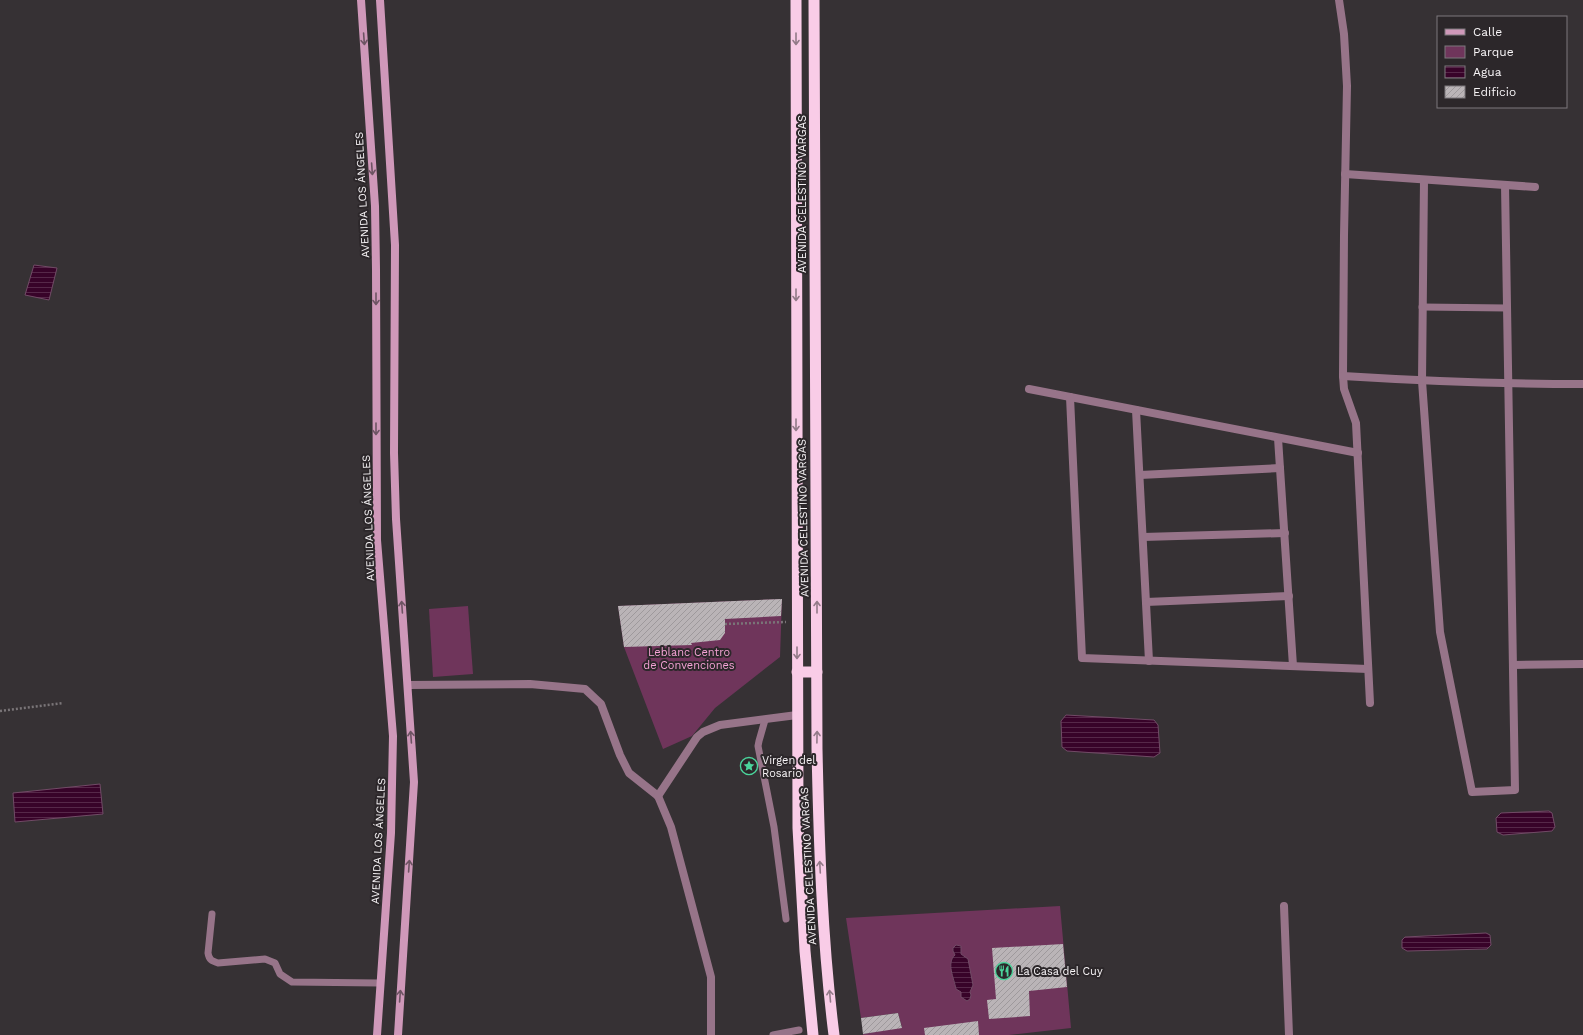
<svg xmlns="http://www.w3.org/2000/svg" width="1583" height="1035" font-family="'Work Sans',sans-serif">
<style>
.park{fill:#6f355b}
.water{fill:url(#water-rules);stroke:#714b66}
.building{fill:url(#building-hatch)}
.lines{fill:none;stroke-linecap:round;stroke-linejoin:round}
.path{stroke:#7a7578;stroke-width:2.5;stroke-dasharray:2 2;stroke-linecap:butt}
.service{stroke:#977489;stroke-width:7}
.minor{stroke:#977489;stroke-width:8}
.secondary{stroke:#cf98b9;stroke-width:8}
.trunk{stroke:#f9cce7;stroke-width:11}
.oneway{stroke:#6d5463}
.oneway2{stroke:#927a88}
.labels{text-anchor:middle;stroke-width:4;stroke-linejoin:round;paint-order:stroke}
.street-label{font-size:11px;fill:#f7f4f6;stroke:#2c272a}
.park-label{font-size:11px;fill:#f6a3d6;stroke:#2c272a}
.poi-label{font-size:11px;fill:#f7f4f6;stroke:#2c272a;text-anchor:start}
</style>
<defs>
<pattern id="water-rules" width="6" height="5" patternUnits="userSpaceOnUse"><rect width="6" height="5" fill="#380329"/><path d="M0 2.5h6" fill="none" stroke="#562849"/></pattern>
<pattern id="building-hatch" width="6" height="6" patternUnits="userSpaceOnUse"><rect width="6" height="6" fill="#bab4b7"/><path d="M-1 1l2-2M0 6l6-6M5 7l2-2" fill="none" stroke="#9e999c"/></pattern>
</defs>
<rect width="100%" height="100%" fill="#363134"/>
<g class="park">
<path d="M 782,599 L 780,657 L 715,708 L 692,736 L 663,749 L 624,647 L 618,606 Z"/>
<path d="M 468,606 L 473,674 L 433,677 L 429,609 Z"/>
<path d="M 1060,906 L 1071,1028 L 1009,1035 L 863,1035 L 863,1034 L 902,1027 L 898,1013 L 861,1018 L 846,918 Z"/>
</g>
<g class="water">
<path d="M 34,265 L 57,268 L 49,300 L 25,295 Z"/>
<path d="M 1066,715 L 1154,720 L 1158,725 L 1160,753 L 1154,757 L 1067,751 L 1062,747 L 1061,721 Z"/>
<path d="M 100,784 L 103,814 L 15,822 L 13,793 Z"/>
<path d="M 1549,811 L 1552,813 L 1555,827 L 1552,831 L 1503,835 L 1497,832 L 1496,818 L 1501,813 Z"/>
<path d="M 1486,933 L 1490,935 L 1491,945 L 1487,949 L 1407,951 L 1402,948 L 1402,940 L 1405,937 Z"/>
<path d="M 956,945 L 961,946 L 961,954 L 968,959 L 973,985 L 970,992 L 971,995 L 970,999 L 967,1001 L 961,997 L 961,992 L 956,989 C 954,978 946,963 955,955 L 953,951 L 953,948 Z"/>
</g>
<g class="building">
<path d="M 782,599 L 781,616 L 725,619 L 725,633 L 720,640 L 691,643 L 692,645 L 624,647 L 618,606 Z"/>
<path d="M 1063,944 L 1067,987 L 1029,991 L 1030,1016 L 989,1019 L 987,1000 L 996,999 L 992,948 Z"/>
<path d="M 898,1013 L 902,1028 L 863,1034 L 861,1018 Z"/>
<path d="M 978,1021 L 979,1035 L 925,1035 L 924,1028 Z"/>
</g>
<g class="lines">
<g class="path">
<path d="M 725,624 L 786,622"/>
<path d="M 0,711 L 63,703"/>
</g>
<g class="service">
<path d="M 1422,307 L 1507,308"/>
<path d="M 765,720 L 759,741 L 758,746 L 774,827 L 786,919"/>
<path d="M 212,914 L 208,953 C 209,960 212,961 218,963 L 265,959 L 275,963 L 280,974 L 292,982 L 379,983"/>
<path d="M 773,1035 L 799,1030"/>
</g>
<g class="minor">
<path d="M 1339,0 L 1344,34 L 1347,86 L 1344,235 L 1343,376 L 1344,389 L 1356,423 L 1370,703"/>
<path d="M 1345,174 L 1535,187"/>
<path d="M 1424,180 L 1422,381 L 1440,632 L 1472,792 L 1515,790 L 1505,185"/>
<path d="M 1343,376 C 1423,381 1503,384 1583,384"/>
<path d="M 1029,389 L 1358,453"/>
<path d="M 1070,397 L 1082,658 L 1368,669"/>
<path d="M 1136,410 L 1149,661"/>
<path d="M 1278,438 L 1293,666"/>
<path d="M 1140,475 L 1280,468"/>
<path d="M 1143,537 L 1285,533"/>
<path d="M 1146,602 L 1289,596"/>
<path d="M 1513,665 L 1583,664"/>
<path d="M 408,685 L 530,684 L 585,689 L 601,704 L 620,755 L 629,773 L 658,796"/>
<path d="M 658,796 L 671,827 L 711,977 L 711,1035"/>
<path d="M 658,796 L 697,737 L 703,732 L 720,725 L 797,715"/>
<path d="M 1284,906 L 1289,1035"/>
</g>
<g class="secondary">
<path d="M 361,0 L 375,206 L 376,269 L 377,540 L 393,736 L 391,833 L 377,1035"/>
<path d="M 380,0 L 395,245 L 394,453 L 396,519 L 414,782 L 398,1035"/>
</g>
<g class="trunk">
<path d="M 796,0 L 798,828 L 805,951 L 813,1035"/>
<path d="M 814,0 L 817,749 C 819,844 822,940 834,1035"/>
<path d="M 797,672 L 817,672"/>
</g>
</g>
<defs><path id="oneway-shaft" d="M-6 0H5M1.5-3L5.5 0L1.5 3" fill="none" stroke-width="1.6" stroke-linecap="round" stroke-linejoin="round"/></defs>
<g class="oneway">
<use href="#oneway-shaft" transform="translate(364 39) rotate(86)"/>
<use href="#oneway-shaft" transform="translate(372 169) rotate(86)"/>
<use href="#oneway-shaft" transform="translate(376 299) rotate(90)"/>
<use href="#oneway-shaft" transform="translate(376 429) rotate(90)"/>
<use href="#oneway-shaft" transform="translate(402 607) rotate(-94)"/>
<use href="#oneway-shaft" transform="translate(411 737) rotate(-94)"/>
<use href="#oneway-shaft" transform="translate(409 866) rotate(-86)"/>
<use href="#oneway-shaft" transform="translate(400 996) rotate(-86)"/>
</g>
<g class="oneway2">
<use href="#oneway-shaft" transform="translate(796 39) rotate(90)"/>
<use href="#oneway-shaft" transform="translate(796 295) rotate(90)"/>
<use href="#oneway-shaft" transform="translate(796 425) rotate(90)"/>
<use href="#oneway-shaft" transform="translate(817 607) rotate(-90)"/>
<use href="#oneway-shaft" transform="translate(797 653) rotate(90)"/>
<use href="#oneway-shaft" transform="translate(817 737) rotate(-89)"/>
<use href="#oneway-shaft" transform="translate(820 867) rotate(-93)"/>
<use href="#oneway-shaft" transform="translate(830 996) rotate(-95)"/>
</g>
<defs>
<g id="sight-ring" transform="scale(0.9)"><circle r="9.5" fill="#2c272a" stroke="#4bd49b" stroke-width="1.5"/><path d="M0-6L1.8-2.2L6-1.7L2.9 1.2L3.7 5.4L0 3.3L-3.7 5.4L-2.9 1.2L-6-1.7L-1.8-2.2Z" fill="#4bd49b"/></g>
<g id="restaurant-ring" transform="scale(0.9)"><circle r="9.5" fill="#2c272a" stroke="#4bd49b" stroke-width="1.5"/><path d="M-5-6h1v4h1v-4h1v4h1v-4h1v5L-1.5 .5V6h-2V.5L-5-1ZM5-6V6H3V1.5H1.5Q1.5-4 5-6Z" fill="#4bd49b"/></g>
</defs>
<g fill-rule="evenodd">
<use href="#sight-ring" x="749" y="766"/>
<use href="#restaurant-ring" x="1004" y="971"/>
</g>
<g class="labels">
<g class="street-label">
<text transform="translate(802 194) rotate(-90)" y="4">AVENIDA CELESTINO VARGAS</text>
<text transform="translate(362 195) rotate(-93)" y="4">AVENIDA LOS ÁNGELES</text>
<text transform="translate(368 518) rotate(-92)" y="4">AVENIDA LOS ÁNGELES</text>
<text transform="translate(803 518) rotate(-91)" y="4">AVENIDA CELESTINO VARGAS</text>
<text transform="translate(378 841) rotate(-87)" y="4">AVENIDA LOS ÁNGELES</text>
<text transform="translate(808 866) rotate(-93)" y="4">AVENIDA CELESTINO VARGAS</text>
</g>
<g class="park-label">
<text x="689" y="656">Leblanc Centro<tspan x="689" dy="13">de Convenciones</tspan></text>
</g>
<g class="poi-label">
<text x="762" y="764">Virgen del<tspan x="762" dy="13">Rosario</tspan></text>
<text x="1017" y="975">La Casa del Cuy</text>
</g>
</g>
<rect x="1437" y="16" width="130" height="92" fill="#2c272a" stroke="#7d797c"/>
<rect x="1445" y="29" width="20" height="6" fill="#cf98b9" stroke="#7d797c"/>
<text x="1473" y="36" font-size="12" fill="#f7f4f6">Calle</text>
<rect x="1445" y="46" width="20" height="12" fill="#6f355b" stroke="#7d797c"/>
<text x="1473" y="56" font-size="12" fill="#f7f4f6">Parque</text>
<rect x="1445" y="66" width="20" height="12" fill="url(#water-rules)" stroke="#7d797c"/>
<text x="1473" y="76" font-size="12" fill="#f7f4f6">Agua</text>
<rect x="1445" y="86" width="20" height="12" fill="url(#building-hatch)" stroke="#7d797c"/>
<text x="1473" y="96" font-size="12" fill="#f7f4f6">Edificio</text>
</svg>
